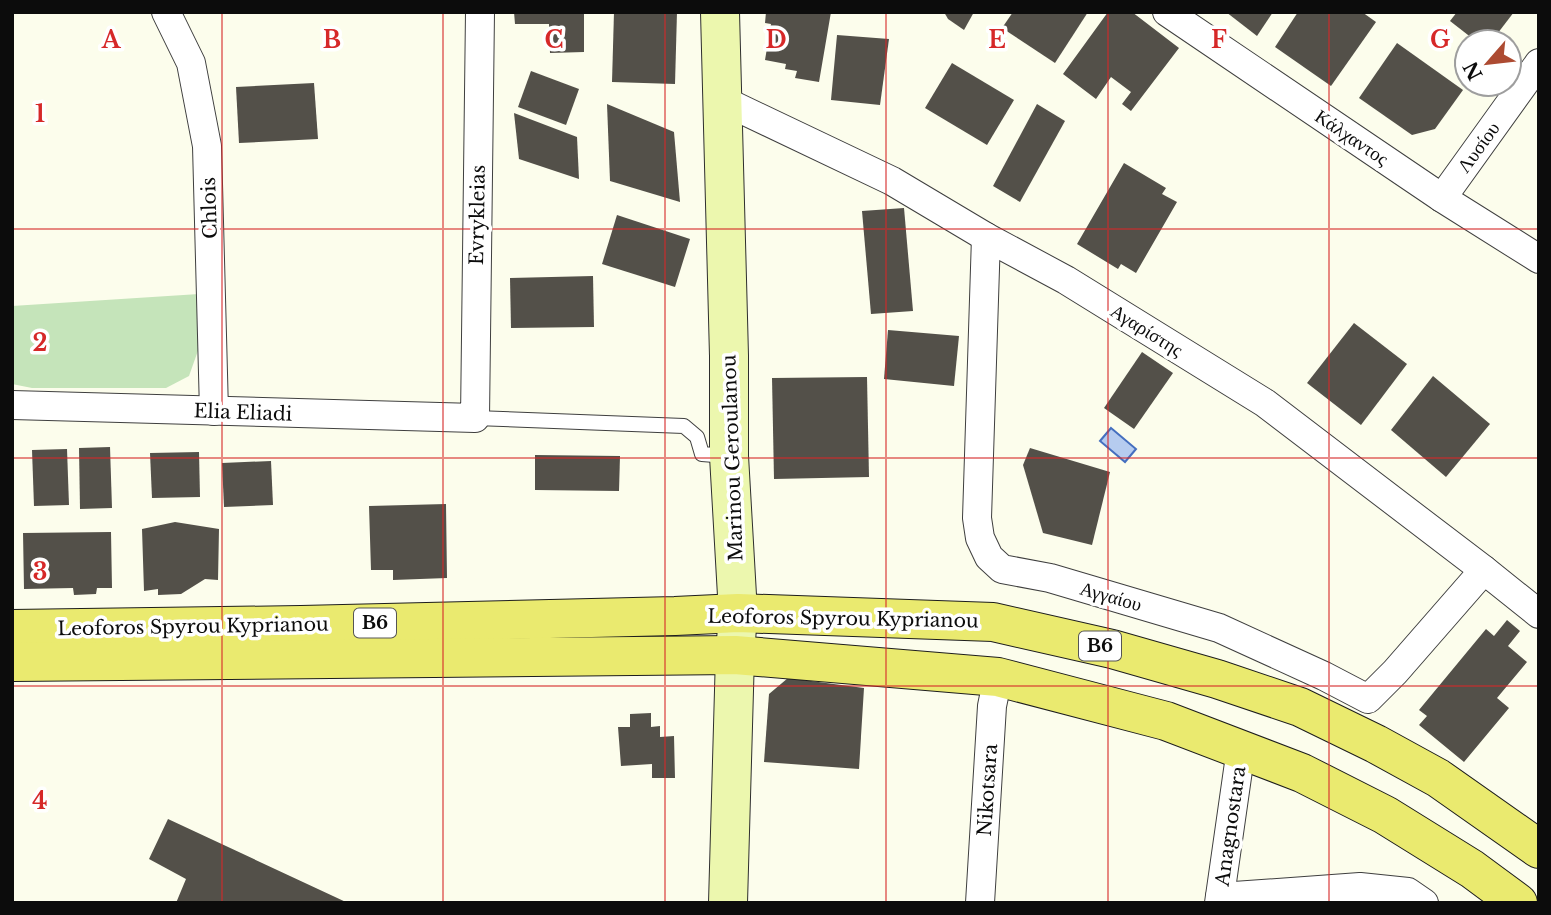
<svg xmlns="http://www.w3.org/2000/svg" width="1551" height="915" font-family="'Libre Baskerville',serif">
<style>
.green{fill:#c5e4ba}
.water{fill:#b6ccef;stroke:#456fbf;stroke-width:2}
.building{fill:#535049}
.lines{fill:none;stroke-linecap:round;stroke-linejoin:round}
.lane-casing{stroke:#3f3f3f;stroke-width:16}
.street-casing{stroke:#3f3f3f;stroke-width:30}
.secondary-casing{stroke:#2e2e2e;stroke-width:40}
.primary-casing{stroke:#1d1d1d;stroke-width:40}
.lane{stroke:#fff;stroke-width:14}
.street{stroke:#fff;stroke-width:28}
.secondary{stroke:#ecf7ae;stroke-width:38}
.primary{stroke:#eaea6f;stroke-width:38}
.grid{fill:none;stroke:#d62828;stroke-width:2;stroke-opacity:0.55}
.labels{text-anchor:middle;stroke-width:7;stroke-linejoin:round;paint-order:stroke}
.shield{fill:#fff;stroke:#555;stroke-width:2}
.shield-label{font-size:18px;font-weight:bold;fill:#0c0c0c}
.street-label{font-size:19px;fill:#0c0c0c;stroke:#fff}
.grid-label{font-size:23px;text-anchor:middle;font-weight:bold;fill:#d62828;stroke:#fff;stroke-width:7;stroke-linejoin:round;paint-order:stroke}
</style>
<rect width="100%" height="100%" fill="#fcfdec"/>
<path class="green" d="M 199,294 L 200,345 L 189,376 L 166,388 L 32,388 L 12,384 L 12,306 Z"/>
<path class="water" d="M 1111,428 L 1136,449 L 1125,462 L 1100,441 Z"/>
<g class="building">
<path d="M 514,12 L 584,12 L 584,52 L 550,53 L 549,24 L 515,24 Z"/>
<path d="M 614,12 L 677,12 L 675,84 L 612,82 Z"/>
<path d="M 766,12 L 831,12 L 819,82 L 795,78 L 797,71 L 785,69 L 786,64 L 765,60 L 771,24 L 765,23 Z"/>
<path d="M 944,12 L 974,12 L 964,30 L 948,19 Z"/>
<path d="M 1013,12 L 1088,12 L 1055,63 L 1002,28 Z"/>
<path d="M 1108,12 L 1132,12 L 1179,48 L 1131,111 L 1122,104 L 1131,92 L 1111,77 L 1096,99 L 1063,74 Z"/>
<path d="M 1226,12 L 1273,12 L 1257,36 Z"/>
<path d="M 1298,12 L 1362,12 L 1376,22 L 1331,86 L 1275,47 Z"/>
<path d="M 1457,12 L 1514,12 L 1491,42 L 1477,42 L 1450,21 Z"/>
<path d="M 837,35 L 889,39 L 880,105 L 831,100 Z"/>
<path d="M 1397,43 L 1463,90 L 1435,129 L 1412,135 L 1359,98 Z"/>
<path d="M 952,63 L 1014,100 L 987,145 L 925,108 Z"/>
<path d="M 531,71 L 579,89 L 566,125 L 518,107 Z"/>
<path d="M 314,83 L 318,139 L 239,143 L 236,87 Z"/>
<path d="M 607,104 L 674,132 L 680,202 L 610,181 Z"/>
<path d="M 1037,104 L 1065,121 L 1020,202 L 993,186 Z"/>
<path d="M 514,113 L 577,137 L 579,179 L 519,159 Z"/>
<path d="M 1124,163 L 1166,188 L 1162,194 L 1177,202 L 1136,273 L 1121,264 L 1118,269 L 1077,244 Z"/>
<path d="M 904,208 L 913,311 L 871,314 L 862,211 Z"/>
<path d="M 617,215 L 690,239 L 675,287 L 602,264 Z"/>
<path d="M 593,276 L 594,327 L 511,328 L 510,278 Z"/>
<path d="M 1354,323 L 1407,364 L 1361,425 L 1307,383 Z"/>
<path d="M 888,330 L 959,336 L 954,386 L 884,379 Z"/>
<path d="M 1142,352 L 1173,373 L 1134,429 L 1104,408 Z"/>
<path d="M 1433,376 L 1490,424 L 1446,477 L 1391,430 Z"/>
<path d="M 867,377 L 869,477 L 774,479 L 772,378 Z"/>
<path d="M 110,447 L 112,508 L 80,509 L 79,448 Z"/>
<path d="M 1030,448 L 1110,472 L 1092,545 L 1043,533 L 1023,465 Z"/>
<path d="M 67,449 L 69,505 L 34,506 L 32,450 Z"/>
<path d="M 199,452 L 200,497 L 152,498 L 150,453 Z"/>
<path d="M 535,455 L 620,456 L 619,491 L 535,490 Z"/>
<path d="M 271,461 L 273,505 L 224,507 L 222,463 Z"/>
<path d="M 446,504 L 447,578 L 393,580 L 393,570 L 371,570 L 369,506 Z"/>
<path d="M 175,522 L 219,529 L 218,580 L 205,579 L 181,594 L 158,595 L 158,589 L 144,591 L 142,529 Z"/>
<path d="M 111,532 L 112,588 L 97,588 L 96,594 L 74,595 L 73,588 L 24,589 L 23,533 Z"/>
<path d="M 1507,620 L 1520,631 L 1508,646 L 1527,662 L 1497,698 L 1509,708 L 1464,762 L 1419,725 L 1427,716 L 1419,710 L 1486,629 L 1494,636 Z"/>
<path d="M 788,678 L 864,688 L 859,769 L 764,762 L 769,694 Z"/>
<path d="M 651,713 L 651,727 L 660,726 L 660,737 L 674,736 L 675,778 L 652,778 L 652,764 L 621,766 L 618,727 L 630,727 L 630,714 Z"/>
<path d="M 168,819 L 348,903 L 176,903 L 186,879 L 149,859 Z"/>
</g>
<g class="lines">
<g class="lane-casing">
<path id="lane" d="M 475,418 L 684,426 L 697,437 L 702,454 L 727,456"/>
</g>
<g class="street-casing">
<g id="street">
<path d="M 166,12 L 191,63 L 207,146 L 214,411"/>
<path d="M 1167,12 L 1442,198 L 1539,259"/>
<path d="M 722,100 L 892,181 L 986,237 L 1066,280 L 1265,403 L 1484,570 L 1539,614"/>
<path d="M 1442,198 L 1539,63"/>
<path d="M 986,237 L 977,518 L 980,538 L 989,557 L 1002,569 L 1050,578 L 1219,628 L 1324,676 L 1368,699 L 1395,672 L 1484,570"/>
<path d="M 12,405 L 475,418 L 480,12"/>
<path d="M 1220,897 L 1360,887 L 1408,892 L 1424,903"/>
<path d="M 980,903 L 992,706 L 998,677"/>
<path d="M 1219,903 L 1241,749"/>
</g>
</g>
<g class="secondary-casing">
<path id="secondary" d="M 720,12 L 729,356 L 729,456 L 738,613 L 735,655 L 728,903"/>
</g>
<g class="primary-casing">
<g id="primary">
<path d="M 12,629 L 301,625 L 675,616 L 738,613 L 993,622 L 1112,649 L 1217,679 L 1300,707 L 1376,744 L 1438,778 L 1539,849"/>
<path d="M 12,662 L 735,655 L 998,677 L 1166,721 L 1302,773 L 1385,815 L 1472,869 L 1518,903"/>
</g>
</g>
<use href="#lane" class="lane"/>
<use href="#street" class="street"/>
<use href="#secondary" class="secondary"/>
<use href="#primary" class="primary"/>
</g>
<path class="grid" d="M 222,12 L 222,903M 443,12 L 443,903M 665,12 L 665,903M 886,12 L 886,903M 1108,12 L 1108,903M 1329,12 L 1329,903M 12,229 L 1539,229M 12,458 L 1539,458M 12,686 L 1539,686"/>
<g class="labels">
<g class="shield">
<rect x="354" y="608.5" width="42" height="29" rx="5"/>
<rect x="1079" y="631.5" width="42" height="29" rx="5"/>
</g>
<g class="shield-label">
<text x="375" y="629">B6</text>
<text x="1100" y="652">B6</text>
</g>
<g class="street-label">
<text transform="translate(1352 137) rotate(34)" y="7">Κάλχαντος</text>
<text transform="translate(1478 147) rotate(-54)" y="7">Λυσίου</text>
<text transform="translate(209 208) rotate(-92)" y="7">Chlois</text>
<text transform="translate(477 215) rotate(-89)" y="7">Evrykleias</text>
<text transform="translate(1147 330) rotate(32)" y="7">Αγαρίστης</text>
<text transform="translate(243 412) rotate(2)" y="7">Elia Eliadi</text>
<text transform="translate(732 458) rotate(-92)" y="7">Marinou Geroulanou</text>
<text transform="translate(1111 596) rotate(16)" y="7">Αγγαίου</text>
<text transform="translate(843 618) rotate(1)" y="7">Leoforos Spyrou Kyprianou</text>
<text transform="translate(193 626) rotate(-1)" y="7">Leoforos Spyrou Kyprianou</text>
<text transform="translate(987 790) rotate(-86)" y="7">Nikotsara</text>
<text transform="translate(1230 826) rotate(-82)" y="7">Anagnostara</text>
</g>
</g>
<g class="grid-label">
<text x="111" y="48">A</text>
<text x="332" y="48">B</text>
<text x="554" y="48">C</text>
<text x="776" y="48">D</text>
<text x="997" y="48">E</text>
<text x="1219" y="48">F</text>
<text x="1440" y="48">G</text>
<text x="40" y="122">1</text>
<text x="40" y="351">2</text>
<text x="40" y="580">3</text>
<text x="40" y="809">4</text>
</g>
<rect width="1551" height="915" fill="none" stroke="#0c0c0c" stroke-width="28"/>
<g transform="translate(1488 63) rotate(242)"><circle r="33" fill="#ffffff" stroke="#9e9e9e" stroke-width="2"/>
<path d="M0-5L12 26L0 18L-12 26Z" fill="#ad4b32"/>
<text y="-10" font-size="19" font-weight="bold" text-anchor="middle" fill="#0c0c0c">N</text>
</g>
</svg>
